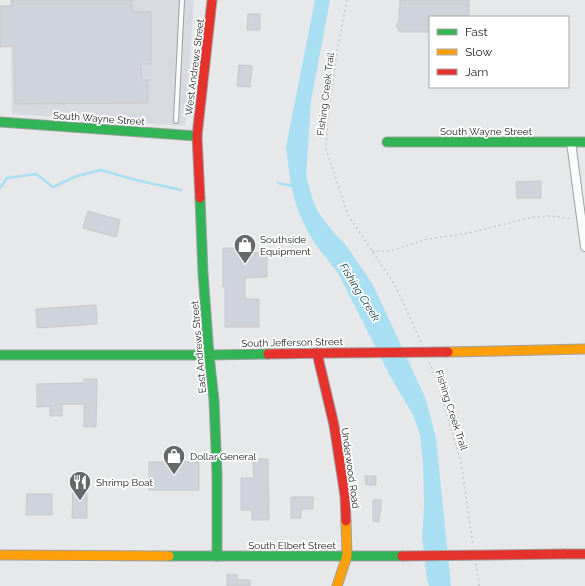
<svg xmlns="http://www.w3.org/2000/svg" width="585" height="586" font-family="Raleway,sans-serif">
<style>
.built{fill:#d7dae1}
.water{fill:#a9dff2}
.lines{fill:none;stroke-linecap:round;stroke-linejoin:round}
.stream{stroke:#a9dff2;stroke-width:2.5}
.building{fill:#cfd3db;stroke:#c7c8c9}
.lane-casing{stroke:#9fa0a1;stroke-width:6}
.street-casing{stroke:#9fa0a1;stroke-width:10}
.fast-casing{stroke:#9fa0a1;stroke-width:11}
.slow-casing{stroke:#9fa0a1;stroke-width:11}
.jam-casing{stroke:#9fa0a1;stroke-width:11}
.path{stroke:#c6c7c7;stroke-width:1.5;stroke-dasharray:2 3;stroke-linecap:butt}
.lane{stroke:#fbfcfc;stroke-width:4}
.street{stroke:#fbfcfc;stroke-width:8}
.fast{stroke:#30b455;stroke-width:9}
.slow{stroke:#ff9f0a;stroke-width:9}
.jam{stroke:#e5322d;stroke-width:9}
.jam-bridge-casing{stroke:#9fa0a1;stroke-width:11;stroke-linecap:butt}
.jam-bridge{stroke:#e5322d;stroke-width:9}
.labels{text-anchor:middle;stroke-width:3.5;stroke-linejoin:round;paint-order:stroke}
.street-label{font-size:10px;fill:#222324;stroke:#fff}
.poi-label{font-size:10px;fill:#222324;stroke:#fff;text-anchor:start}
.water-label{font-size:11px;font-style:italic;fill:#083947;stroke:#fff}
</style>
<rect width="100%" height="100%" fill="#e7e8ea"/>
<path class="built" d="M 10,0 L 194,0 L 185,126 L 12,114 Z"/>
<path class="water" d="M 315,0 L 330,0 L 311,101 L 306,176 L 313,201 L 318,212 L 334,233 L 345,244 L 372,283 L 425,397 L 436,438 L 451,586 L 429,586 L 427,580 L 422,536 L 424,507 L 423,463 L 420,435 L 413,415 L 389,374 L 338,273 L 316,245 L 309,234 L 298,211 L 291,186 L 286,147 Z"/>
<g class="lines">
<g class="stream">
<path d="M 278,183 L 293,186"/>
<path d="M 0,188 L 7,178 L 36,174 L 53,187 L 77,176 L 101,170 L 136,180 L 181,190"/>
</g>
</g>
<g class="building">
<path d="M 12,0 L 132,0 L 132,12 L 151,12 L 151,64 L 141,64 L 142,80 L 148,80 L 148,103 L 15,104 L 14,46 L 0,47 L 0,6 L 12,6 Z"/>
<path d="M 400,0 L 469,0 L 469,17 L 430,17 L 430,32 L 400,32 L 396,25 L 399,22 Z"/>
<path d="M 248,14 L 260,14 L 260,30 L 247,30 Z"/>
<path d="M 239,65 L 252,66 L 250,87 L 237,86 Z"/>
<path d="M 541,181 L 541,198 L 517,198 L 516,182 Z"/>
<path d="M 88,211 L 120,220 L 116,237 L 83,228 Z"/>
<path d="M 223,248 L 246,248 L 246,253 L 267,252 L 267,277 L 245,278 L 245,299 L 259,299 L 259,327 L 225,327 L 225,287 L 223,287 Z"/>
<path d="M 96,305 L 97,324 L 37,328 L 36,309 Z"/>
<path d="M 84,379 L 97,379 L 96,427 L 84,427 L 84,404 L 62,404 L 62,416 L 50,416 L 50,406 L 37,407 L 37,384 L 84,383 Z"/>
<path d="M 253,459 L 268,459 L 269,520 L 252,520 L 252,510 L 241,510 L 241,478 L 254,478 Z"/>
<rect x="149" y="462" width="50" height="28"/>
<path d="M 365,476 L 376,476 L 376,485 L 366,485 Z"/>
<path d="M 73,485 L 87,485 L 87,518 L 72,518 Z"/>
<path d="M 27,494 L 52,494 L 52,515 L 26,515 Z"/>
<path d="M 291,497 L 313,497 L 313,509 L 301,509 L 301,518 L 291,518 Z"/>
<path d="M 373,500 L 381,500 L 381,511 L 380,511 L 379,522 L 373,521 Z"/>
<path d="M 227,574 L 237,575 L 237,580 L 250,580 L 250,586 L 227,586 Z"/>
</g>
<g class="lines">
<g class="lane-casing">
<path id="lane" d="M 176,121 L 182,0"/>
</g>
<g class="street-casing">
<path id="street" d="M 571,142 L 585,247"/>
</g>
<g class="fast-casing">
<g id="fast">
<path d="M 0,122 L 197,136"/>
<path d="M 387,142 L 585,142"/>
<path d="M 200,198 L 203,273 L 209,355 L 214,400 L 217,474 L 217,556"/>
<path d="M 0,355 L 209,355 L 268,354"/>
<path d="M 169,556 L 402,556"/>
</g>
</g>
<g class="slow-casing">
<g id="slow">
<path d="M 448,352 L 585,349"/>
<path d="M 0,555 L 169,556"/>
<path d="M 337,586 L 347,556 L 346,521"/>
</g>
</g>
<g class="jam-casing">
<g id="jam">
<path d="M 200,198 L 197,136 L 212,0"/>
<path d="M 317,353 L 334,425 L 345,496 L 346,521"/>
<path d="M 268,354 L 333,353"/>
<path d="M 563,554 L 585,554"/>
</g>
</g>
<g class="path">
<path d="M 347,0 L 336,57 L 328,117 L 326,149 L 348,215 L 395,285 L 421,342"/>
<path d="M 372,251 L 390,251 L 428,239 L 469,233 L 533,217 L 552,216 L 572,219"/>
<path d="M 429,362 L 437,381 L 461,462 L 473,546"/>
<path d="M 476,564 L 479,586"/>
</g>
<use href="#lane" class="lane"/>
<use href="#street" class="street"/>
<use href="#fast" class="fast"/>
<use href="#slow" class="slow"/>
<use href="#jam" class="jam"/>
<g class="jam-bridge-casing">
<g id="jam-bridge">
<path d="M 333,353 L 448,352"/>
<path d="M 402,556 L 563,554"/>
</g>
</g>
<use href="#jam-bridge" class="jam-bridge"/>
</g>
<defs>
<g id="shop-pin" transform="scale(1.15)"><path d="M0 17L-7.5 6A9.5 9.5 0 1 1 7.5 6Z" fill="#676869" stroke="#fff"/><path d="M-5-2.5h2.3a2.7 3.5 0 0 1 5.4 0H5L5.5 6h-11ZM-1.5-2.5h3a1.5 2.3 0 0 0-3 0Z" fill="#fff"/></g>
<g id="restaurant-pin" transform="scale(1.15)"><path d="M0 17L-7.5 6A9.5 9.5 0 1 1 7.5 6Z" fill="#676869" stroke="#fff"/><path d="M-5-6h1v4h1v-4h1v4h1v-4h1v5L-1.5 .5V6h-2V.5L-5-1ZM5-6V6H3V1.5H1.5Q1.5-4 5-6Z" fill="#fff"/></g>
</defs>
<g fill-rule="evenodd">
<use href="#shop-pin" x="245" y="245"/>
<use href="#shop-pin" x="174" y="456"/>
<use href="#restaurant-pin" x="80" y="482"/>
</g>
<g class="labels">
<g class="street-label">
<text transform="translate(194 67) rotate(-83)" y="4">West Andrews Street</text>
<text transform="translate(325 94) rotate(-83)" y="4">Fishing Creek Trail</text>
<text transform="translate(99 118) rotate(4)" y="4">South Wayne Street</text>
<text x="486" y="135">South Wayne Street</text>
<text transform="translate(292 342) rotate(-1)" y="4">South Jefferson Street</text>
<text transform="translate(198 347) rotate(-95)" y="4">East Andrews Street</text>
<text transform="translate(452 410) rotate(72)" y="4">Fishing Creek Trail</text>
<text transform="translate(351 468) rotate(82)" y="4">Underwood Road</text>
<text x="292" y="549">South Elbert Street</text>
</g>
<g class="poi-label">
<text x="260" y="243">Southside<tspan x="260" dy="12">Equipment</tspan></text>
<text x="190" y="460">Dollar General</text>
<text x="96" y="486">Shrimp Boat</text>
</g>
<g class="water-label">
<text transform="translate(360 292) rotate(58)" y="4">Fishing Creek</text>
</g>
</g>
<rect x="429" y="16" width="140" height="72" fill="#ffffff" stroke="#a7a7a7"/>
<rect x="437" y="29" width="20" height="6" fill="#30b455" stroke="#a7a7a7"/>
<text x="465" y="36" font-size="12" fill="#222324">Fast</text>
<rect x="437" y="49" width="20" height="6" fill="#ff9f0a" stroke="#a7a7a7"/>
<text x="465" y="56" font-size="12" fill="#222324">Slow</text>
<rect x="437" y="69" width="20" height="6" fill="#e5322d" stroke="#a7a7a7"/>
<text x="465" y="76" font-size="12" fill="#222324">Jam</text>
</svg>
